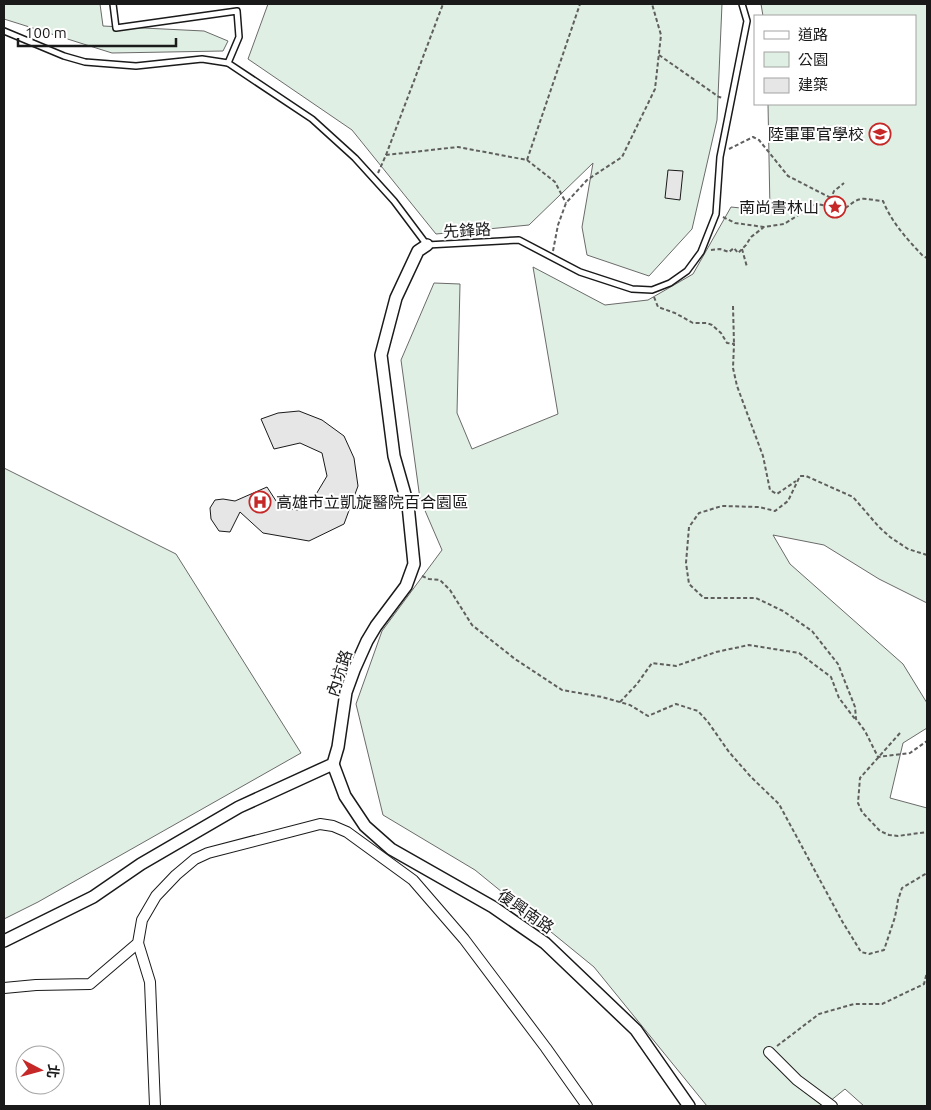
<svg xmlns="http://www.w3.org/2000/svg" width="931" height="1110" font-family="Ubuntu,'Noto Sans TC',sans-serif">
<style>
.green{fill:#e0efe3;stroke:#6a6a6a}
.building{fill:#e6e6e6;stroke:#1a1a1a}
.lines{fill:none;stroke-linecap:round;stroke-linejoin:round}
.service-casing{stroke:#1a1a1a;stroke-width:8}
.minor-casing{stroke:#1a1a1a;stroke-width:12}
.tertiary-casing{stroke:#1a1a1a;stroke-width:14}
.path{stroke:#5f5f5f;stroke-width:2;stroke-dasharray:4 2.5;stroke-linecap:butt}
.service{stroke:#fff;stroke-width:5}
.minor{stroke:#fff;stroke-width:10}
.tertiary{stroke:#fff;stroke-width:11}
.labels{text-anchor:middle;stroke-width:4;stroke-linejoin:round;paint-order:stroke}
.poi-label{font-size:16px;fill:#1a1a1a;stroke:#fff;text-anchor:end}
.street-label{font-size:16px;fill:#1a1a1a;stroke:#fff}
</style>
<rect width="100%" height="100%" fill="#fff"/>
<g class="green">
<path d="M 4,4 L 100,4 L 103,26 L 204,31 L 228,41 L 223,51 L 112,53 L 4,19 Z"/>
<path d="M 268,4 L 722,4 L 717,120 L 692,229 L 649,276 L 587,255 L 582,227 L 593,163 L 529,225 L 436,234 L 352,130 L 248,59 Z"/>
<path d="M 761,4 L 927,4 L 927,603 L 879,579 L 824,545 L 773,535 L 790,564 L 903,664 L 927,703 L 927,728 L 903,743 L 890,798 L 927,808 L 927,1106 L 864,1106 L 845,1089 L 824,1106 L 707,1106 L 594,967 L 475,870 L 383,815 L 356,704 L 382,631 L 442,550 L 420,499 L 401,360 L 434,283 L 460,284 L 457,413 L 472,449 L 558,414 L 533,267 L 605,305 L 648,300 L 693,274 L 731,207 L 770,211 L 768,104 L 915,104 L 915,16 L 763,16 Z"/>
<path d="M 4,468 L 176,554 L 301,753 L 38,902 L 4,919 Z"/>
</g>
<g class="building">
<path d="M 668,170 L 683,171 L 680,200 L 665,198 Z"/>
<path d="M 299,411 L 322,420 L 344,436 L 354,458 L 358,486 L 344,524 L 309,541 L 263,533 L 240,512 L 230,532 L 219,531 L 211,519 L 210,508 L 215,500 L 223,499 L 235,501 L 267,487 L 280,507 L 298,510 L 312,501 L 327,476 L 322,453 L 300,443 L 274,449 L 261,419 L 278,413 Z"/>
</g>
<g class="lines">
<g class="service-casing">
<g id="service">
<path d="M 113,4 L 116,28 L 237,11 L 239,37 L 228,63"/>
<path d="M 4,31 L 64,56 L 85,62 L 136,66 L 202,59 L 228,63 L 312,119 L 355,158 L 394,201 L 427,245 L 519,240 L 580,272 L 632,289 L 652,290 L 670,283 L 687,271 L 701,252 L 716,214 L 720,157 L 747,21 L 742,4"/>
</g>
</g>
<g class="minor-casing">
<g id="minor">
<path d="M 138,943 L 150,982 L 155,1106"/>
<path d="M 4,988 L 36,985 L 90,984 L 138,943 L 142,920 L 156,896 L 176,875 L 195,859 L 208,853 L 320,824 L 333,826 L 347,832 L 413,880 L 464,939 L 546,1048 L 587,1106"/>
<path d="M 769,1052 L 797,1080 L 832,1106"/>
</g>
</g>
<g class="tertiary-casing">
<g id="tertiary">
<path d="M 333,764 L 345,796 L 365,826 L 391,849 L 493,907 L 545,943 L 636,1030 L 689,1106"/>
<path d="M 4,941 L 93,897 L 141,864 L 239,807 L 333,764 L 338,747 L 346,692 L 354,670 L 367,641 L 376,626 L 406,586 L 414,564 L 408,505 L 394,456 L 381,355 L 396,298 L 418,251 L 427,245"/>
</g>
</g>
<g class="path">
<path d="M 659,55 L 719,97 L 723,98"/>
<path d="M 729,149 L 753,137 L 759,140 L 788,176 L 831,198"/>
<path d="M 386,155 L 443,4"/>
<path d="M 527,160 L 555,182 L 566,203"/>
<path d="M 378,173 L 386,155 L 458,147 L 527,160 L 580,4"/>
<path d="M 828,206 L 834,191 L 844,183"/>
<path d="M 723,217 L 735,223 L 764,227"/>
<path d="M 742,249 L 747,267"/>
<path d="M 711,250 L 720,249 L 729,252 L 734,248 L 738,253 L 746,245 L 751,237 L 764,227 L 784,224 L 816,204 L 828,206 L 828,209 L 830,209 L 830,206 C 849,214 847,202 861,199 C 867,198 877,201 883,201 C 892,223 907,239 923,256 L 927,258"/>
<path d="M 553,251 L 558,225 L 566,203 L 587,180 L 622,157 L 655,89 L 661,35 L 652,4"/>
<path d="M 654,297 L 658,307 L 675,313 L 693,323 L 707,323 L 712,325 L 721,333 L 727,343 L 734,344 L 733,368 L 737,386 L 763,456 L 770,490 L 777,494 L 796,481"/>
<path d="M 733,306 L 734,344"/>
<path d="M 927,555 L 908,549 L 890,537 L 879,527 L 853,497 L 806,476 L 800,476 L 788,501 L 775,511 L 759,507 L 722,506 L 699,513 L 689,527 L 686,563 L 689,584 L 704,598 L 756,598 L 783,611 L 812,631 L 838,664 L 855,707 L 856,719 L 865,731 L 878,757 L 910,753 L 927,741"/>
<path d="M 422,576 L 429,579 L 440,580 L 450,590 L 472,625 L 515,659 L 562,690 L 602,697 L 630,705 L 648,716 L 676,704 L 698,711 L 708,722 L 729,752 L 751,777 L 779,804 L 842,921 L 861,952 L 869,954 L 884,950 L 895,917 L 898,900 L 902,888 L 927,873"/>
<path d="M 620,702 L 637,684 L 652,663 L 676,666 L 716,652 L 749,645 L 799,653 L 831,677 L 839,698 L 855,719"/>
<path d="M 900,733 L 860,778 L 858,803 L 862,812 L 880,831 L 889,835 L 898,836 L 927,832"/>
<path d="M 777,1046 L 819,1014 L 854,1004 L 882,1004 L 924,984 L 927,972"/>
</g>
<use href="#service" class="service"/>
<use href="#minor" class="minor"/>
<use href="#tertiary" class="tertiary"/>
</g>
<defs>
<g id="university-ring" transform="scale(1.125)"><circle r="9.5" fill="#fff" stroke="#c62828" stroke-width="1.5"/><path d="M0-5L7-2L0 1L-7-2ZM-4 1L0 2.5L4 1V4Q0 6-4 4Z" fill="#c62828"/></g>
<g id="sight-ring" transform="scale(1.125)"><circle r="9.5" fill="#fff" stroke="#c62828" stroke-width="1.5"/><path d="M0-6L1.8-2.2L6-1.7L2.9 1.2L3.7 5.4L0 3.3L-3.7 5.4L-2.9 1.2L-6-1.7L-1.8-2.2Z" fill="#c62828"/></g>
<g id="hospital-ring" transform="scale(1.125)"><circle r="9.5" fill="#fff" stroke="#c62828" stroke-width="1.5"/><path d="M-5-5h3v3.5h4V-5h3V5h-3V1.5h-4V5h-3Z" fill="#c62828"/></g>
</defs>
<g fill-rule="evenodd">
<use href="#university-ring" x="880" y="134"/>
<use href="#sight-ring" x="835" y="207"/>
<use href="#hospital-ring" x="260" y="502"/>
</g>
<g class="labels">
<g class="poi-label">
<text x="864" y="140">陸軍軍官學校</text>
<text x="819" y="213">南尚書林山</text>
<text x="276" y="508" text-anchor="start">高雄市立凱旋醫院百合園區</text>
</g>
<g class="street-label">
<text transform="translate(467 230) rotate(-3)" y="6">先鋒路</text>
<text transform="translate(339 673) rotate(-72)" y="6">內坑路</text>
<text transform="translate(526 911) rotate(35)" y="6">復興南路</text>
</g>
</g>
<rect width="931" height="1110" fill="none" stroke="#1a1a1a" stroke-width="10"/>
<rect x="754" y="15" width="162" height="90" fill="#ffffff" stroke="#a3a3a3"/>
<rect x="764" y="31" width="25" height="8" fill="#ffffff" stroke="#a3a3a3"/>
<text x="798" y="40" font-size="15" fill="#1a1a1a">道路</text>
<rect x="764" y="52" width="25" height="15" fill="#e0efe3" stroke="#a3a3a3"/>
<text x="798" y="65" font-size="15" fill="#1a1a1a">公園</text>
<rect x="764" y="78" width="25" height="15" fill="#e6e6e6" stroke="#a3a3a3"/>
<text x="798" y="90" font-size="15" fill="#1a1a1a">建築</text>
<g transform="translate(40 1070) rotate(96)"><circle r="24" fill="#ffffff" stroke="#a3a3a3"/>
<path d="M0-4L9 19L0 12L-9 19Z" fill="#c62828"/>
<text y="-8" font-size="14" font-weight="bold" text-anchor="middle" fill="#1a1a1a">北</text>
</g>
<path d="M18 38v8h158v-8" fill="none" stroke="#1a1a1a" stroke-width="2.5"/>
<text x="25" y="38" font-size="15" fill="#1a1a1a" stroke="#ffffff" stroke-width="4" paint-order="stroke">100 m</text>
</svg>
